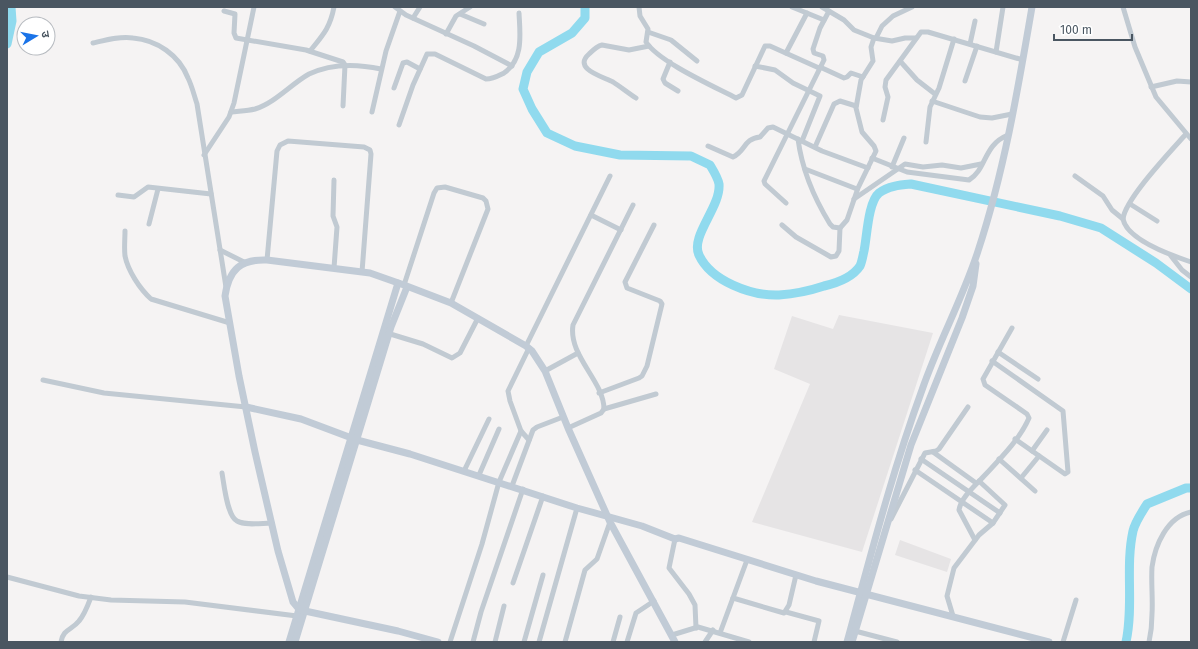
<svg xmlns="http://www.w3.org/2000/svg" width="1198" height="649" font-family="'Fira Sans','Noto Sans Devanagari',sans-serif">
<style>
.education{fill:#e6e4e5}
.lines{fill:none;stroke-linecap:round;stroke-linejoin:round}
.river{stroke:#90daee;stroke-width:9}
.street{stroke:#c1cad2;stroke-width:5}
.secondary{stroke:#c1cbd6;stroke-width:7}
</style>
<rect width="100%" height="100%" fill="#f5f3f3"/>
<g class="education">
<path d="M 839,315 L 933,333 L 862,552 L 752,522 L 810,384 L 774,369 L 792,316 L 833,329 Z"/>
<path d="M 900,540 L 951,559 L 947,572 L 895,555 Z"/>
</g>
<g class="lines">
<g class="river">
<path d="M 585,7 L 585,18 L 572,33 L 539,52 L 527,72 L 523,89 L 532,109 L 547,133 L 575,146 L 620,155 L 691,156 L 710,165 C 713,170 718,178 719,184 C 721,207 690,236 699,255 C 711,281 751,296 779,295 C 794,294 809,291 824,286 C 837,283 852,278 860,266 C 862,262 863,255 864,251 C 867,237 868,202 879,193 C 888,186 900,185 911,184 L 1060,216 L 1101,228 L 1156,263 L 1191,289"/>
<path d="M 7,44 L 12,21 L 11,7"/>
<path d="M 1126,642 C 1134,605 1125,567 1133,531 C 1135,522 1142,512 1147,504 L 1186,488 L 1191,488"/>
</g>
<g class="street">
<path d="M 395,7 L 406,15 L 474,46 L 512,66"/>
<path d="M 639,7 L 640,16 L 648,29 L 646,42 C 659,62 713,86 736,98 L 742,95 L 765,46 L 770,46 L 819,68"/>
<path d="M 792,7 L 824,20"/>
<path d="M 822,7 L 844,20 L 854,30 L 874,38 L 892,41 L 905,38 L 916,38"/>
<path d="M 1123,7 L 1135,47 L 1156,97 L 1191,139"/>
<path d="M 224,11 L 235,14 L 234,33 L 236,38 L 306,50 L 343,62 L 345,65 L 343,106"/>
<path d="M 460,14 L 484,24"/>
<path d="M 413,18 L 420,7"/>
<path d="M 648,32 L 671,40 L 697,61"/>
<path d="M 446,34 L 456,16 L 470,7"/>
<path d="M 876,38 L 882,26 L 893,16 L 912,7"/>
<path d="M 93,43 C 106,40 120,36 133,38 C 157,40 179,55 188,78 C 192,86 194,95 197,104 L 226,287"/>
<path d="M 970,44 L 975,21"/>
<path d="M 310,51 C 323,35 330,28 334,7"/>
<path d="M 996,52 L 1003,7"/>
<path d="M 786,53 L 807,13"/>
<path d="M 900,61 L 917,80 L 935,94"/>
<path d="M 670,62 L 663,79 L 665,83 L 678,91"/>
<path d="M 755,66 L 775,70 L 793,83 L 820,96 L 802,141"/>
<path d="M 820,67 L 844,78 L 847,77 L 851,73 L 863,77"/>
<path d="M 965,81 L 977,46"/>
<path d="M 1151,87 L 1177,81 L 1191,82"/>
<path d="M 394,88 L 403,63 L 407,62 L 420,69"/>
<path d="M 636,98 C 628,93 621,87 613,82 C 604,77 572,69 589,54 C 593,50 597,46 602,45 L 629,50 L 649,46"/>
<path d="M 932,101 L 980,117 L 992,118 L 1012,114"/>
<path d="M 231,112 C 239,111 247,111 255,109 C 275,103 291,84 309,74 C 332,63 358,64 381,69"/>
<path d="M 372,112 L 386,51 L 400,11"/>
<path d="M 883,120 L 888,97 L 885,87 L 886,80 L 921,32 L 928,32 L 1023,60"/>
<path d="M 399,125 L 413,85 L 427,54 L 435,54 L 486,79 C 493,79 498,76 504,73 C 524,59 520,34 519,13"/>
<path d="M 1186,134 C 1171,151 1125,199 1123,219 C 1127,240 1173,256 1191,262"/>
<path d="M 798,139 C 802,170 814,198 830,224 L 833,227 L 840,228 L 847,220 L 858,188 L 876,151 L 874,146 L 862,132 L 856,108 L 861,80 L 873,61 L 871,47 L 874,38"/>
<path d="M 926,142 L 930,107 L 939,88 L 954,39"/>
<path d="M 708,146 L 733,157 C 746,151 743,139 760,137 L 768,128 L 773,127 L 822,151 L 868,168"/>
<path d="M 815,147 L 834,104 L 840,101 L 856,106"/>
<path d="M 204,155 L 229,117 L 234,103 L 254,7"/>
<path d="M 872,158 L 907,172 L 969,180 C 987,169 983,145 1008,135"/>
<path d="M 892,167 L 904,138"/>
<path d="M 805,169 L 857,189"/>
<path d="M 1075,176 L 1103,196 L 1112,210 L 1123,219"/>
<path d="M 118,195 L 134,197 L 148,187 L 211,194"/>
<path d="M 854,199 L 905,164 L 923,167 L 942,165 L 961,168 L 981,164"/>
<path d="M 786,203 L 765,184 L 764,181 L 824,60 L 823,56 L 814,53 L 813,49 L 820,28 L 829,11"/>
<path d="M 1130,204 L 1157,221"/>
<path d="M 591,215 L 621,230"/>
<path d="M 149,224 L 158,189"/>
<path d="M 782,225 L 796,237 L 831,257 L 836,256 L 839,251 L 840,228"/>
<path d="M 125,231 C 125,239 124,248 125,256 C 128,271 140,289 151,299 L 230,323"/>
<path d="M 220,250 L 244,262"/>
<path d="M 1171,256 L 1182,270 L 1191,277"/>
<path d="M 267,260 L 277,151 L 280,145 L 288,141 L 364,147 L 370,150 L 371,154 L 362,272"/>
<path d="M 334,268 L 337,227 L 333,216 L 334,180"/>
<path d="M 404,285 L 434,193 L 437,188 L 445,187 L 483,198 L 486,201 L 488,209 L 451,303"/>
<path d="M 387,333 L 423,344 L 452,358 L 460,353 L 478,318"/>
<path d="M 526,346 L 610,176"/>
<path d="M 529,348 L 508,391 L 510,401 L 521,431 L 529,440"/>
<path d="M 998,352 L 1038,379"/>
<path d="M 992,361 L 1063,411 L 1068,472 L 1065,474 L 1015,439"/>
<path d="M 545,371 L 578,353"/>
<path d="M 43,380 L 104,393 L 246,407"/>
<path d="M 599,393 L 639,378 L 642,376 L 647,366 L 662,304 L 660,301 L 627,288 L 625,282 L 654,225"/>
<path d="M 604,409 L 656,394"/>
<path d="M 568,428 L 601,413 L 604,409 C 604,381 568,356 573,325 L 633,205"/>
<path d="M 1032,451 L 1047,430"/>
<path d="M 933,452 L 976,483"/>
<path d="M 921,459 L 1000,513"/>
<path d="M 999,459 L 1035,491"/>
<path d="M 915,470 L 993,523"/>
<path d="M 464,471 L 489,419"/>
<path d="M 222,473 C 224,484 227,516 237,521 C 246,526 262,523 272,523"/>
<path d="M 479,475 L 499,429"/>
<path d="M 1021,478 L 1039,456"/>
<path d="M 512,486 L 533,430 L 537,427 L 563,417"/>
<path d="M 891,519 L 925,453 L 936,451 L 939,449 L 968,407"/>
<path d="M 675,539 L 669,568 L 689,594 L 695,605 L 696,628"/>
<path d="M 975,540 L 959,510 C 961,497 976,485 985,475 C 1000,459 1020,439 1029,418 L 1027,414 L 985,385 L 983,379 L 1012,328"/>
<path d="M 7,577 L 79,596 L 111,600 L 185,602 L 297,616"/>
<path d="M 513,583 L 543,496"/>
<path d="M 733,598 L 784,613 L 789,605 L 796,575"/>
<path d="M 786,612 L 819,621 L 814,642"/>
<path d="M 953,616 L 947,596 L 954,568 L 979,535 L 993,523 L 1005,505 L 979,481"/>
<path d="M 855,631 L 897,642"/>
<path d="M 720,633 L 747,560"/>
<path d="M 672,635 L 698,627 L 749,642"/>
<path d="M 61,642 C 63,629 72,630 79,621 C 85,614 88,605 91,597"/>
<path d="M 450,642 L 482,544 L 499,482 L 521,431"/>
<path d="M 473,642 L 481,612 L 523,489"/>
<path d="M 495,642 L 504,606"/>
<path d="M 524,642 L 543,575"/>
<path d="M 539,642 L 577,508"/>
<path d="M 565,642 L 585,570 L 597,559 L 610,522"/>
<path d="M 613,642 L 620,617"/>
<path d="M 627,642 L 636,613 L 654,601"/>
<path d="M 705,642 L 713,630"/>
<path d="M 1063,642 L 1076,600"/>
<path d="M 1149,642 C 1151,633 1152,623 1152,614 C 1153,599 1151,583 1152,567 C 1155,545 1167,517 1191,512"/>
</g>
<g class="secondary">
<path d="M 246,407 L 301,419 L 357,440 L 410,454 L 577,508 L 642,526 L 675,539 L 679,538 L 816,581 L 1049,642"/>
<path d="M 289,642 L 398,283"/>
<path d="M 295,642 L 391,327 L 407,287"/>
<path d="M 438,642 L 398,631 L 305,611 L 298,608 L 293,602 L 278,551 L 255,452 L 239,376 L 225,296 C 229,269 241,259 267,260 L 370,273 L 404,285 L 451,303 L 526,346 L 532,351 L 545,371 L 568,428 L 610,522 L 675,642"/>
<path d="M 847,642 C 870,558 892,472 922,390 C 938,343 963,298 978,251 C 1004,172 1018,89 1032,7"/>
<path d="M 852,642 L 911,445 L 962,318 L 973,286 L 976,264"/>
</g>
</g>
<rect width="1198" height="649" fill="none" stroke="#4a5661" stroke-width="16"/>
<g transform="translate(36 36) rotate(80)"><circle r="19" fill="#ffffff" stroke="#b7bbc0"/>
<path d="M0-3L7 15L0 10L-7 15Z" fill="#1a73e8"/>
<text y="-6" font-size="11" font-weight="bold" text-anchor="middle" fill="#4a5661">उ</text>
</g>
<path d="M1054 34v6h78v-6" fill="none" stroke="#4a5661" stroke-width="2"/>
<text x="1060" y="34" font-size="12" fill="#4a5661" stroke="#ffffff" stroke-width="3" paint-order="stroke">100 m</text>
</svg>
